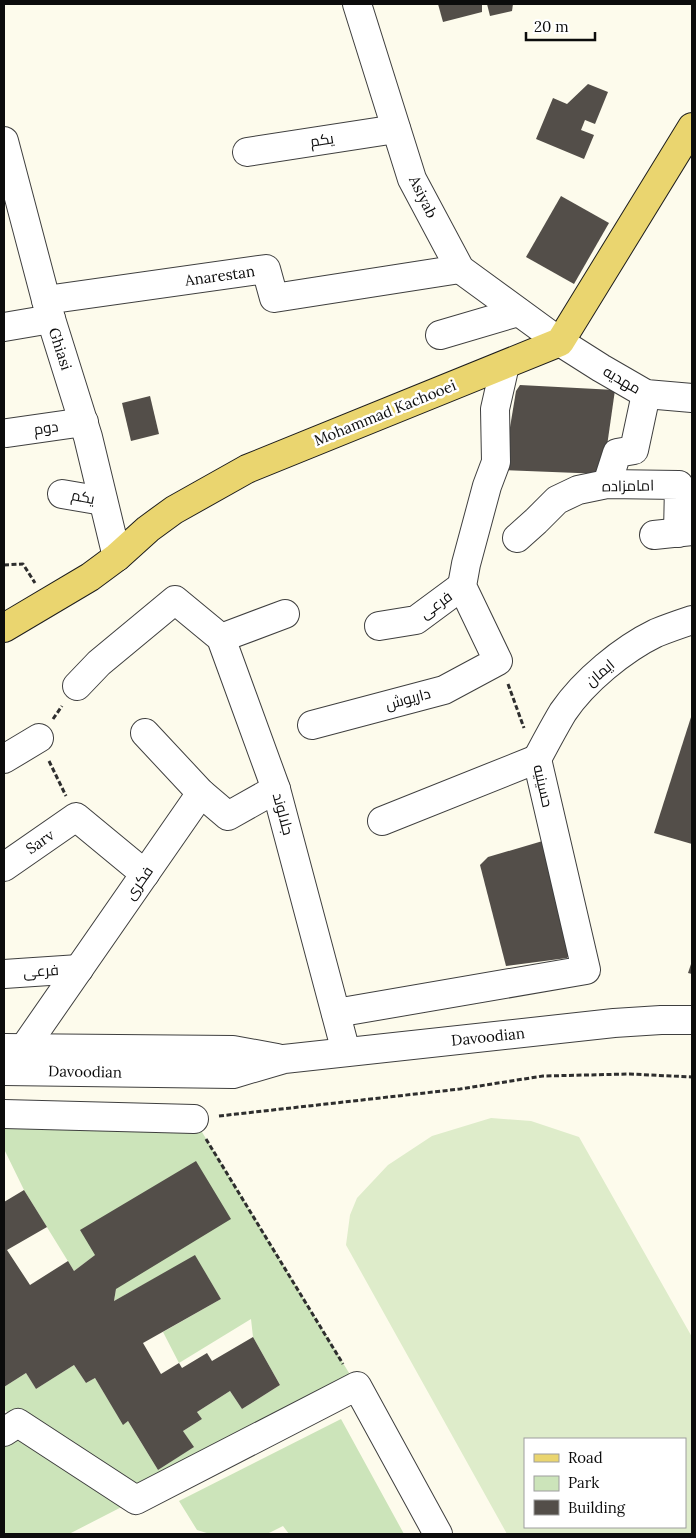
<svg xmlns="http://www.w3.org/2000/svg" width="696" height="1538" font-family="Lora,Cairo,serif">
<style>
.green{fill:#cce4ba}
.pitch{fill:#deecca;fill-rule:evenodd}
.building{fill:#534e49}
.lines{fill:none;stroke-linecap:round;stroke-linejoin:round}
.minor-casing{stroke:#3f3f3f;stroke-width:30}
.major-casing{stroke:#1d1d1d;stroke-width:30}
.path{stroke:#2e2e2e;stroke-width:3;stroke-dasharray:5 2.5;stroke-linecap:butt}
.minor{stroke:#fff;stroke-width:28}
.major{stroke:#ead56f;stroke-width:28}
.labels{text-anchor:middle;stroke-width:5;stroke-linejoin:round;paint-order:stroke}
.street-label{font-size:15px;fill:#0c0c0c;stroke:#fff}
</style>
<rect width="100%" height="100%" fill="#fdfbec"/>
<g class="green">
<path d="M 4,1114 L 194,1119 L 357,1386 L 69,1534 L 4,1534 L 4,1432 L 18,1423 L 4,1409 L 4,1387 L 26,1373 L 36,1389 L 74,1365 L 86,1383 L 95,1378 L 123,1424 L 128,1421 L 158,1470 L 193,1447 L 183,1431 L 202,1419 L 197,1412 L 230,1391 L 242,1409 L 280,1385 L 253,1337 L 251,1319 L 179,1363 L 163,1332 L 221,1299 L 195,1256 L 114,1301 L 116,1289 L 95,1255 L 74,1271 L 24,1190 L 4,1149 Z"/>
<path d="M 341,1419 L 404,1534 L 289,1534 L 283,1526 L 267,1534 L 210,1534 L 197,1530 L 179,1501 Z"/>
</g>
<path class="pitch" d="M 491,1118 L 531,1121 L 579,1137 L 692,1337 L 692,1534 L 507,1534 L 346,1245 L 350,1215 L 357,1198 L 388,1165 L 432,1136 ZM 525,1439 L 685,1439 L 685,1527 L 525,1527 Z"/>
<g class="building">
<path d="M 438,4 L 482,4 L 482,12 L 443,22 Z"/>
<path d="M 487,4 L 513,4 L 512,11 L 490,16 Z"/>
<path d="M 588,84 L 608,92 L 595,124 L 585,120 L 581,130 L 594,135 L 584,159 L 536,139 L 553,98 L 567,104 Z"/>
<path d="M 561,196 L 609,223 L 574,284 L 526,257 Z"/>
<path d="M 520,385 L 615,390 L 603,474 L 503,470 L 516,391 Z"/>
<path d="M 150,396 L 159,434 L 131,441 L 122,403 Z"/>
<path d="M 692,714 L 692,844 L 654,833 Z"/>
<path d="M 546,840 L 573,949 L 567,958 L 506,966 L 480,865 L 488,857 Z"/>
<path d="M 692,961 L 692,974 L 688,973 Z"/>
<path d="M 196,1161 L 231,1219 L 116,1289 L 114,1301 L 195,1255 L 221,1299 L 143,1343 L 161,1374 L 179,1363 L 182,1368 L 207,1353 L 212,1361 L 253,1337 L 280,1385 L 242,1409 L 230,1391 L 197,1412 L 202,1419 L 183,1431 L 194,1447 L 158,1470 L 128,1421 L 123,1425 L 95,1378 L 86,1383 L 74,1365 L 36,1389 L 26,1373 L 4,1387 L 4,1202 L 24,1190 L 47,1227 L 7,1250 L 30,1285 L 68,1261 L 74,1271 L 95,1255 L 80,1230 Z"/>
</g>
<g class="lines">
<g class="minor-casing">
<g id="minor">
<path d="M 357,4 L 412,179 L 460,269 L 560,342 L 601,368 L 646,394 L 692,398"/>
<path d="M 4,141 L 51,319 L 88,437 L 117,557"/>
<path d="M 247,152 L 396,129"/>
<path d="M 46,300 L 266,269 L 274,298 L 460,269"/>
<path d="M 4,327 L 51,319"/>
<path d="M 440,335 L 518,312"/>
<path d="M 7,433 L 84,422"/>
<path d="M 607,484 L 617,453 L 634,450 L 646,394"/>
<path d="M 62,494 L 103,501"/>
<path d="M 654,535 L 692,531"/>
<path d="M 517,538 L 536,521 L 557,500 L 578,490 L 607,484 L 679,485 L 678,533"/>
<path d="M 379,626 L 416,620 L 462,586"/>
<path d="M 221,638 L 285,614"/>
<path d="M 77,686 L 99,663 L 175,600 L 221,638 L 276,789 L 346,1052"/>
<path d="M 312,725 L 444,690 L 498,661 L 462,586 L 466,564 L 487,486 L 496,462 L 495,409 L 505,365"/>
<path d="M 145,733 L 201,793 L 228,816 L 276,789"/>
<path d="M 4,759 L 39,738"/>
<path d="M 537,759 C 545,744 554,727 563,712 C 584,681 623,649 656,633 C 668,628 680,624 692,620"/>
<path d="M 382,821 L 537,759"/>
<path d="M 4,867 L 76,817 L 145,874"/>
<path d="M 4,974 L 79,969"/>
<path d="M 336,1013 L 586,970 L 537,759"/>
<path d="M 4,1048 L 233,1050 L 277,1058"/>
<path d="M 24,1048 L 201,793"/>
<path d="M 4,1071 L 233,1074 L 284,1059 L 614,1023 L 661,1020 L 692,1020"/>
<path d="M 4,1114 L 194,1119"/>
<path d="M 4,1432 L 18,1423 L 136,1500 L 357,1386 L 438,1534"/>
</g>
</g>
<g class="major-casing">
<path id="major" d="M 4,628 L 90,577 L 117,557 L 148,529 L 174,510 L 247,469 L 560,342 L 692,127"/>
</g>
<g class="path">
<path d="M 4,565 L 23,564 L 35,583"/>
<path d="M 508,684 L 524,728"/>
<path d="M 53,719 L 62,706"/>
<path d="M 49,761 L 66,796"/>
<path d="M 219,1116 L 460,1089 L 543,1076 L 630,1074 L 692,1077"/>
<path d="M 206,1139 L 343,1364"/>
</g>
<use href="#minor" class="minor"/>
<use href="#major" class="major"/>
</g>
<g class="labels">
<g class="street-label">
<text transform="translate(322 140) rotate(-9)" y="5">یکم</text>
<text transform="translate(423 197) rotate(64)" y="5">Asiyab</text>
<text transform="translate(220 276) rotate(-8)" y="5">Anarestan</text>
<text transform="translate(60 349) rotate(72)" y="5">Ghiasi</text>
<text transform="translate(622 380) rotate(30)" y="5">مهدیه</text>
<text transform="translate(385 413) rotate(-22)" y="5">Mohammad Kachooei</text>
<text transform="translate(46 428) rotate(-8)" y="5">دوم</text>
<text transform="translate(628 486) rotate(-1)" y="5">امامزاده</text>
<text transform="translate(83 497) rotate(11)" y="5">یکم</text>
<text transform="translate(436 605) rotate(-36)" y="5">فرعی</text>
<text transform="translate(600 673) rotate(-40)" y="5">ایمان</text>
<text transform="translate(408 699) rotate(-15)" y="5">داریوش</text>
<text transform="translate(543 786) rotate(77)" y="5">حسینیه</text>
<text transform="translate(283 814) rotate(75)" y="5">جلالوند</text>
<text transform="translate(40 842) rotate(-35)" y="5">Sarv</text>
<text transform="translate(139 883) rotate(-55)" y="5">فکری</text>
<text transform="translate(41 971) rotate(-4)" y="5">فرعی</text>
<text transform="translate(488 1037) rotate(-6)" y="5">Davoodian</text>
<text transform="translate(85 1072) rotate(1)" y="5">Davoodian</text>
</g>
</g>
<rect width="696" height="1538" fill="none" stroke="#0c0c0c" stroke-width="10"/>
<rect x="524" y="1438" width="162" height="90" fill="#ffffff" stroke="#9e9e9e"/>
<rect x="534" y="1454" width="25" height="8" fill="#ead56f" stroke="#9e9e9e"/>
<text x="568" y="1463" font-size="15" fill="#0c0c0c">Road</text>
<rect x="534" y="1476" width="25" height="15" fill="#cce4ba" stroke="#9e9e9e"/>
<text x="568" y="1488" font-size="15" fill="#0c0c0c">Park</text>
<rect x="534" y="1500" width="25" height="15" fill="#534e49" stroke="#9e9e9e"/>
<text x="568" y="1513" font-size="15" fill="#0c0c0c">Building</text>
<path d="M526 32v8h69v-8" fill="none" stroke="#0c0c0c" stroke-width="2.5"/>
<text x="534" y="32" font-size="15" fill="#0c0c0c" stroke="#ffffff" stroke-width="4" paint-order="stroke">20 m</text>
</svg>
